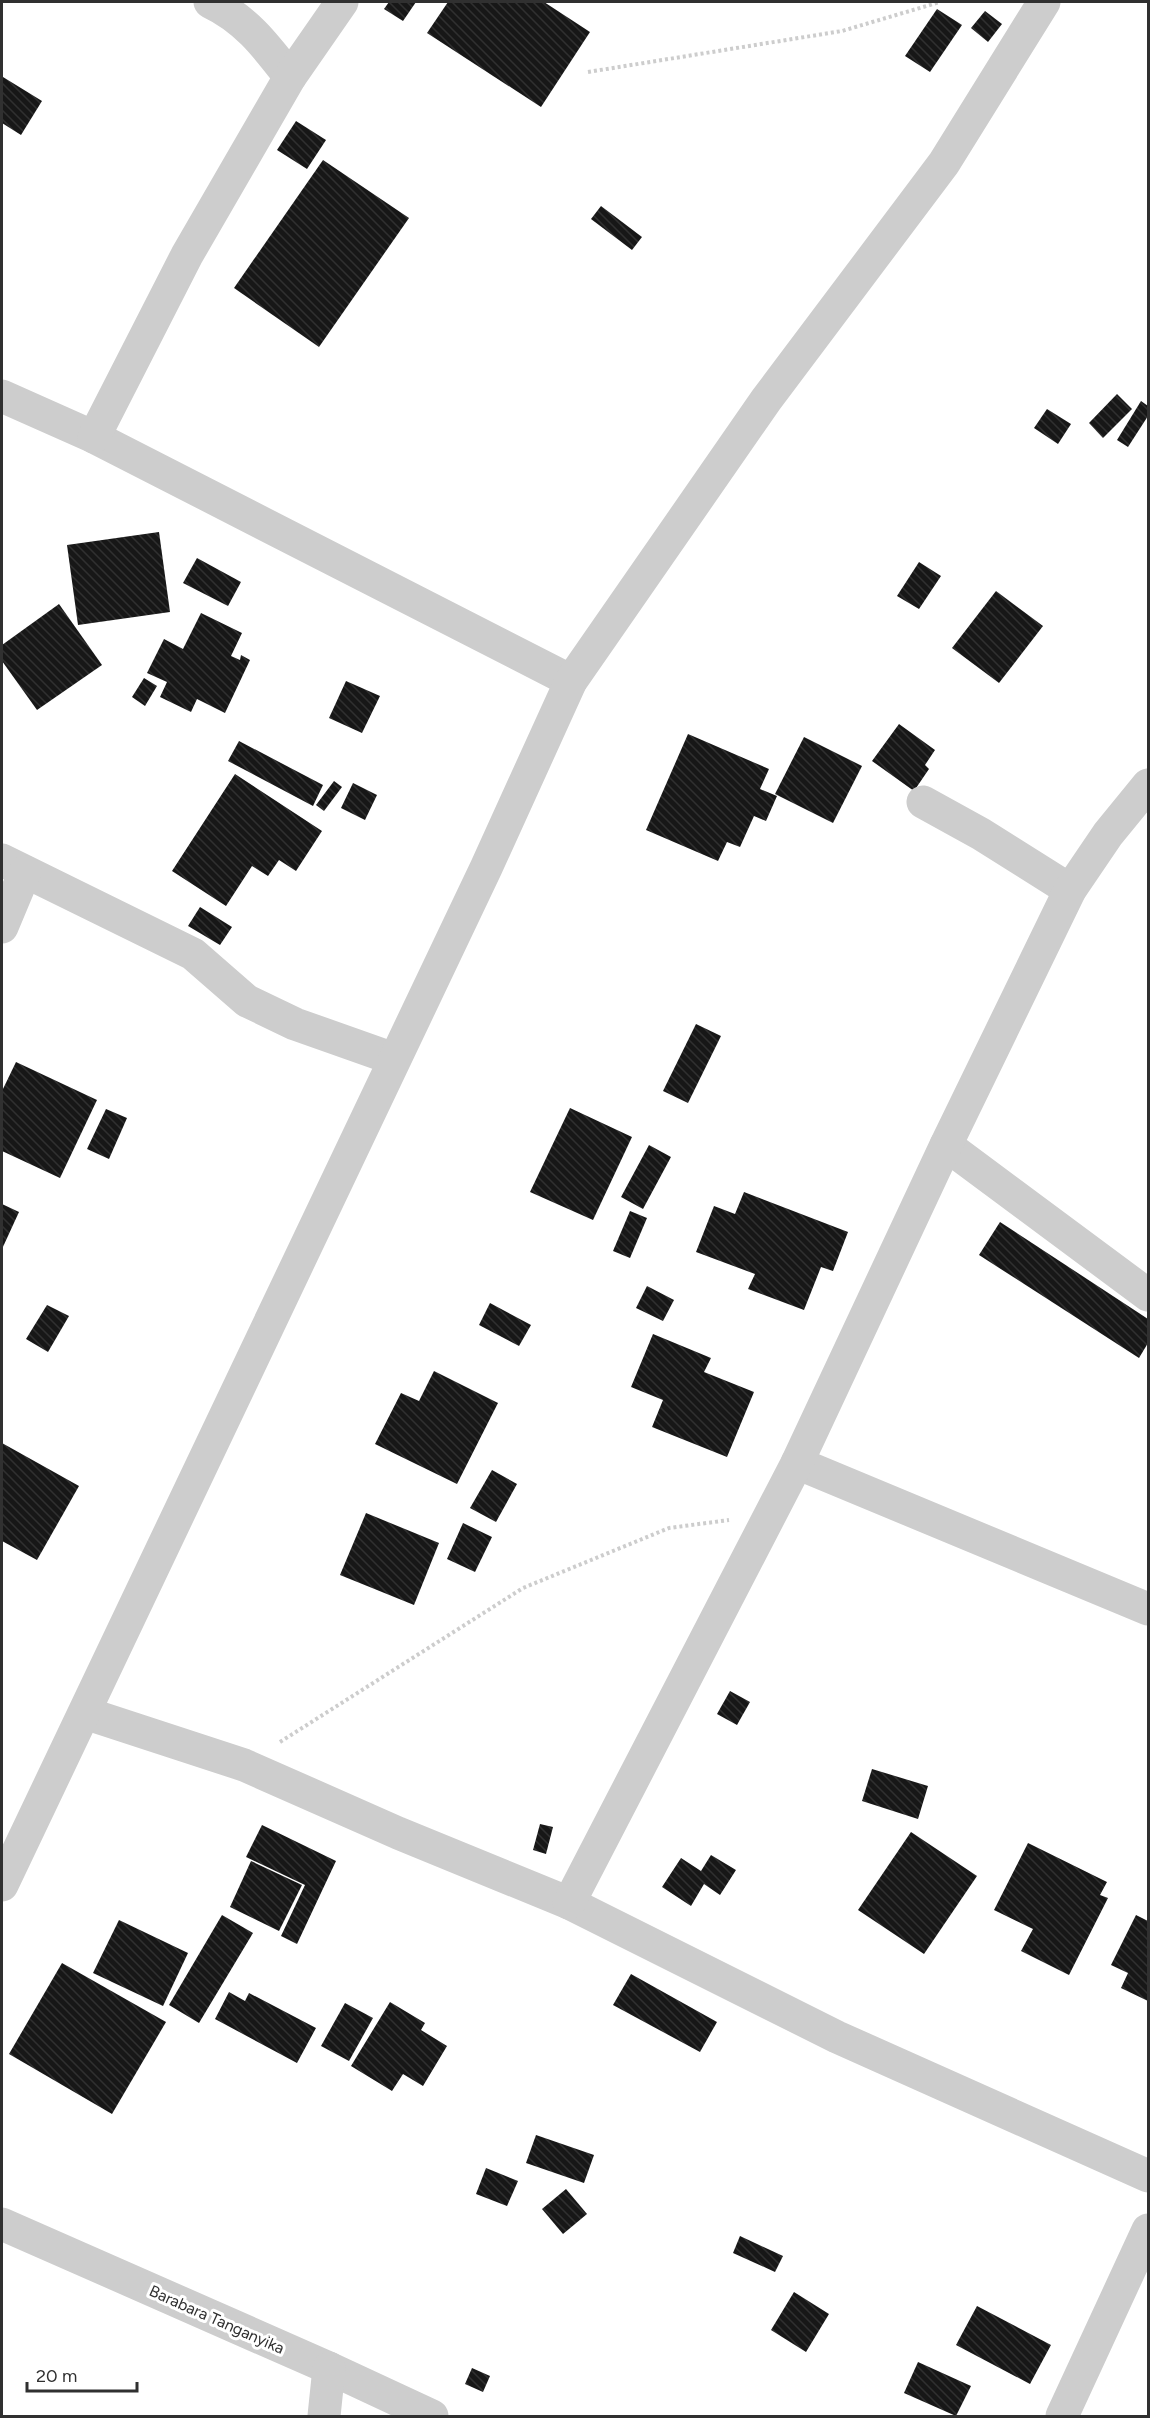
<svg xmlns="http://www.w3.org/2000/svg" width="1150" height="2418" font-family="Figtree,sans-serif">
<style>
.building{fill:url(#building-back-hatch)}
.lines{fill:none;stroke-linecap:round;stroke-linejoin:round}
.path{stroke:#cdcdcd;stroke-width:4;stroke-dasharray:3 3;stroke-linecap:butt}
.minor{stroke:#cdcdcd;stroke-width:33}
.labels{text-anchor:middle;stroke-width:6;stroke-linejoin:round;paint-order:stroke}
.street-label{font-size:16px;fill:#303030;stroke:#fff}
</style>
<defs>
<pattern id="building-back-hatch" width="6" height="6" patternUnits="userSpaceOnUse" patternTransform="scale(1.5)"><rect width="6" height="6" fill="#171717"/><path d="M-1 5l2 2M0 0l6 6M5-1l2 2" fill="none" stroke="#303030"/></pattern>
</defs>
<rect width="100%" height="100%" fill="#fff"/>
<g class="building">
<path d="M 389,2 L 416,2 L 403,21 L 384,9 Z"/>
<path d="M 448,2 L 544,2 L 590,32 L 541,107 L 427,33 Z"/>
<path d="M 937,9 L 962,25 L 930,72 L 905,56 Z"/>
<path d="M 985,11 L 1002,24 L 988,42 L 971,28 Z"/>
<path d="M 3,77 L 42,101 L 21,135 L 2,123 Z"/>
<path d="M 296,121 L 326,140 L 307,169 L 277,150 Z"/>
<path d="M 323,160 L 409,218 L 319,347 L 234,288 Z"/>
<path d="M 601,206 L 642,237 L 632,250 L 591,219 Z"/>
<path d="M 1117,394 L 1132,409 L 1103,438 L 1089,423 Z"/>
<path d="M 1141,401 L 1148,406 L 1148,416 L 1128,447 L 1117,440 Z"/>
<path d="M 1047,409 L 1071,424 L 1058,444 L 1034,428 Z"/>
<path d="M 159,532 L 170,612 L 78,625 L 67,545 Z"/>
<path d="M 197,558 L 241,582 L 228,606 L 183,583 Z"/>
<path d="M 919,562 L 941,576 L 919,609 L 897,596 Z"/>
<path d="M 996,591 L 1043,626 L 999,683 L 952,648 Z"/>
<path d="M 59,604 L 102,665 L 37,710 L 2,661 L 2,645 Z"/>
<path d="M 201,613 L 242,633 L 231,656 L 240,660 L 241,655 L 250,660 L 225,713 L 197,699 L 191,712 L 160,697 L 167,682 L 147,673 L 164,639 L 183,649 Z"/>
<path d="M 144,678 L 157,686 L 145,706 L 132,697 Z"/>
<path d="M 346,681 L 380,696 L 362,733 L 329,718 Z"/>
<path d="M 899,724 L 935,750 L 925,765 L 929,769 L 914,791 L 872,761 Z"/>
<path d="M 688,734 L 769,769 L 760,789 L 777,796 L 766,821 L 754,816 L 740,847 L 727,842 L 718,861 L 646,830 Z"/>
<path d="M 804,737 L 862,766 L 833,823 L 775,794 Z"/>
<path d="M 239,741 L 323,785 L 313,806 L 228,761 Z"/>
<path d="M 235,774 L 322,831 L 296,871 L 279,860 L 268,876 L 252,866 L 226,906 L 172,871 Z"/>
<path d="M 334,781 L 342,787 L 324,811 L 316,805 Z"/>
<path d="M 353,783 L 377,795 L 365,820 L 341,808 Z"/>
<path d="M 200,907 L 232,927 L 220,945 L 188,926 Z"/>
<path d="M 696,1024 L 721,1036 L 688,1103 L 663,1091 Z"/>
<path d="M 16,1062 L 97,1100 L 60,1178 L 2,1151 L 2,1091 Z"/>
<path d="M 570,1108 L 632,1137 L 593,1220 L 530,1192 Z"/>
<path d="M 106,1109 L 127,1118 L 109,1159 L 87,1149 Z"/>
<path d="M 649,1145 L 671,1157 L 643,1209 L 621,1197 Z"/>
<path d="M 744,1192 L 848,1232 L 833,1271 L 821,1267 L 804,1310 L 748,1289 L 755,1274 L 696,1252 L 714,1206 L 735,1214 Z"/>
<path d="M 2,1204 L 19,1212 L 2,1249 Z"/>
<path d="M 630,1211 L 647,1218 L 630,1258 L 613,1251 Z"/>
<path d="M 1000,1222 L 1148,1319 L 1148,1343 L 1139,1358 L 979,1255 Z"/>
<path d="M 647,1286 L 674,1300 L 663,1321 L 636,1308 Z"/>
<path d="M 490,1303 L 531,1325 L 519,1346 L 479,1325 Z"/>
<path d="M 47,1305 L 69,1316 L 48,1352 L 26,1339 Z"/>
<path d="M 653,1334 L 711,1358 L 704,1372 L 754,1392 L 727,1457 L 652,1427 L 663,1400 L 631,1387 Z"/>
<path d="M 434,1371 L 498,1403 L 457,1484 L 375,1444 L 401,1393 L 419,1401 Z"/>
<path d="M 2,1443 L 79,1486 L 37,1560 L 2,1541 Z"/>
<path d="M 492,1470 L 517,1484 L 496,1522 L 470,1508 Z"/>
<path d="M 366,1513 L 439,1543 L 414,1605 L 340,1575 Z"/>
<path d="M 463,1523 L 492,1537 L 475,1572 L 447,1559 Z"/>
<path d="M 730,1691 L 750,1702 L 737,1725 L 717,1714 Z"/>
<path d="M 872,1769 L 928,1786 L 918,1819 L 862,1801 Z"/>
<path d="M 540,1824 L 553,1827 L 546,1854 L 533,1850 Z"/>
<path d="M 262,1825 L 336,1861 L 297,1944 L 281,1936 L 305,1885 L 246,1857 Z"/>
<path d="M 911,1832 L 977,1876 L 924,1954 L 858,1910 Z"/>
<path d="M 1028,1843 L 1107,1882 L 1100,1895 L 1108,1898 L 1069,1975 L 1021,1951 L 1033,1929 L 994,1910 Z"/>
<path d="M 711,1855 L 736,1870 L 720,1895 L 704,1884 L 691,1906 L 662,1887 L 681,1858 L 701,1871 Z"/>
<path d="M 251,1861 L 302,1885 L 279,1931 L 230,1907 Z"/>
<path d="M 222,1915 L 253,1933 L 199,2023 L 169,2005 Z"/>
<path d="M 1136,1915 L 1148,1921 L 1148,2001 L 1121,1988 L 1128,1973 L 1111,1965 Z"/>
<path d="M 119,1920 L 188,1953 L 163,2006 L 93,1973 Z"/>
<path d="M 62,1963 L 166,2022 L 112,2114 L 9,2054 Z"/>
<path d="M 631,1974 L 717,2022 L 700,2052 L 613,2005 Z"/>
<path d="M 229,1992 L 245,2001 L 249,1993 L 316,2028 L 297,2063 L 215,2019 Z"/>
<path d="M 390,2002 L 425,2023 L 421,2030 L 447,2046 L 423,2086 L 403,2074 L 392,2091 L 351,2066 Z"/>
<path d="M 345,2003 L 373,2018 L 349,2061 L 321,2046 Z"/>
<path d="M 536,2135 L 594,2155 L 584,2183 L 526,2163 Z"/>
<path d="M 486,2168 L 518,2181 L 507,2206 L 476,2194 Z"/>
<path d="M 566,2189 L 587,2214 L 563,2234 L 542,2209 Z"/>
<path d="M 740,2236 L 783,2256 L 775,2272 L 733,2253 Z"/>
<path d="M 794,2292 L 829,2314 L 806,2352 L 771,2330 Z"/>
<path d="M 977,2306 L 1051,2345 L 1030,2384 L 956,2345 Z"/>
<path d="M 918,2362 L 971,2386 L 956,2416 L 904,2393 Z"/>
<path d="M 472,2368 L 490,2376 L 483,2392 L 465,2384 Z"/>
</g>
<g class="lines">
<g class="path">
<path d="M 588,72 L 842,31 L 940,2"/>
<path d="M 280,1742 L 523,1588 L 669,1528 L 729,1520"/>
</g>
<g class="minor">
<path d="M 210,2 C 246,19 266,46 290,77"/>
<path d="M 2,396 L 94,437 L 571,681"/>
<path d="M 94,437 L 187,255 L 290,77 L 342,2"/>
<path d="M 923,802 L 981,834 L 1070,890"/>
<path d="M 2,860 L 193,954 L 247,1001 L 295,1024 L 394,1059"/>
<path d="M 2,927 L 25,872"/>
<path d="M 946,1145 L 1148,1295"/>
<path d="M 797,1463 L 1148,1609"/>
<path d="M 85,1713 L 244,1765 L 398,1833 L 569,1903 L 837,2037 L 1148,2176"/>
<path d="M 2,1885 L 486,868 L 571,681 L 766,400 L 944,163 L 1044,2"/>
<path d="M 569,1903 L 797,1463 L 946,1145 L 1070,890 L 1108,834 L 1148,785"/>
<path d="M 2,2224 L 329,2368 L 432,2416"/>
<path d="M 324,2416 L 329,2368"/>
<path d="M 1062,2416 L 1148,2230"/>
</g>
</g>
<g class="labels">
<g class="street-label">
<text transform="translate(217 2319) rotate(24)" y="6">Barabara Tanganyika</text>
</g>
</g>
<rect width="1150" height="2418" fill="none" stroke="#303030" stroke-width="6"/>
<path d="M27 2382v9h110v-9" fill="none" stroke="#303030" stroke-width="3"/>
<text x="36" y="2382" font-size="18" fill="#303030" stroke="#ffffff" stroke-width="4.5" paint-order="stroke">20 m</text>
</svg>
